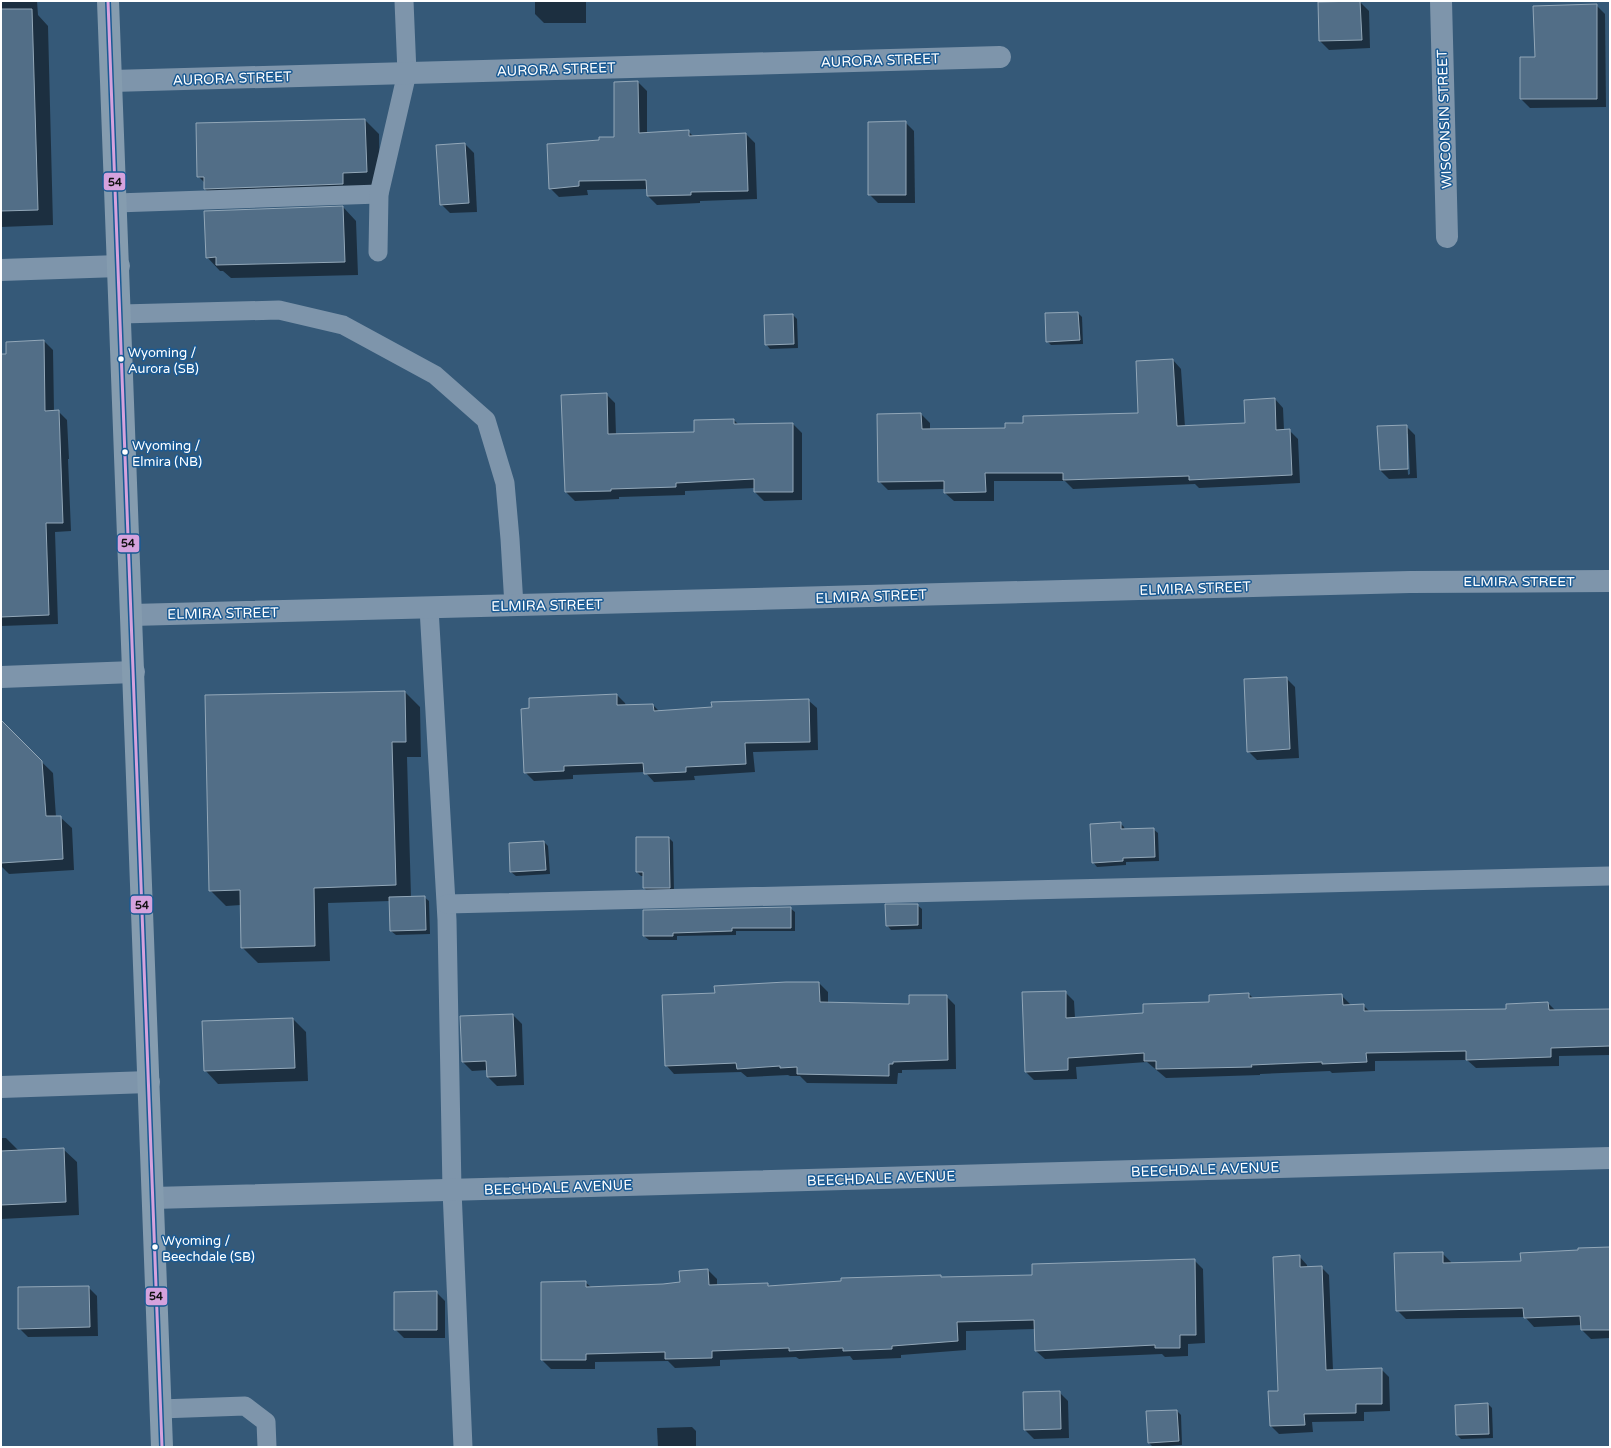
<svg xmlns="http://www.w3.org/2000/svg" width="1611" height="1448" font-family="'Varela Round',sans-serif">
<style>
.shadow{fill:#0007;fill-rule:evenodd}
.building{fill:#526e87;stroke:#92a7b8}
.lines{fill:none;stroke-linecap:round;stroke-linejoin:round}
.lane{stroke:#7e95ab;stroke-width:19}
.street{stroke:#7e95ab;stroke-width:22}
.secondary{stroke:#859caf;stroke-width:22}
.bus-1-casing{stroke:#1a5a93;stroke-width:6}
.bus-1{stroke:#d5a2dd;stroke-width:3}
.bus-dot{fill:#fff;stroke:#1a5a93;stroke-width:1.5}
.labels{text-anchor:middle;stroke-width:3;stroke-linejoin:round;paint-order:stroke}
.bus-label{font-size:13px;fill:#fff;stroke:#1a5a93;text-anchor:start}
.street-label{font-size:14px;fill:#fff;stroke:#1a5a93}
.line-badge{stroke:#1a5a93;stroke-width:1.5}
.pale-badge-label{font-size:11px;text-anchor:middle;font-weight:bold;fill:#111}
</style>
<rect width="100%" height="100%" fill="#355978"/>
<g class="shadow">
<path d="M 1,1 L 37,1 L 38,15 L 48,26 L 53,225 L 1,227 Z"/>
<path d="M 535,1 L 586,1 L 586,23 L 544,23 L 535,14 Z"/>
<path d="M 1360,2 L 1369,11 L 1370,48 L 1329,50 L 1320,41 Z"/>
<path d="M 1596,5 L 1605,14 L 1606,107 L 1530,108 L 1521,99 L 1536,58 Z"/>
<path d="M 638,82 L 647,91 L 647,133 L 688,131 L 693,136 L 746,134 L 755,143 L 757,199 L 700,201 L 700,203 L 657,205 L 648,196 L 647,189 L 587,190 L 588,195 L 559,197 L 550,188 L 600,141 L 615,138 Z"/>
<path d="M 365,120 L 379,134 L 380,185 L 218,202 L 205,189 L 205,183 L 198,176 L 197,124 Z"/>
<path d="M 905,122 L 914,131 L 915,203 L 878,203 L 869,194 Z"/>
<path d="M 465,144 L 474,153 L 477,212 L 450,213 L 441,204 Z"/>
<path d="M 343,207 L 356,221 L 358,275 L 231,278 L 223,271 L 220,271 L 207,257 Z"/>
<path d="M 1078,313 L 1082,317 L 1083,344 L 1051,345 L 1047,341 Z"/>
<path d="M 793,315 L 797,319 L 798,348 L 770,349 L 766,344 Z"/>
<path d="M 44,341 L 53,350 L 54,412 L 58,411 L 67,420 L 69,459 L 68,459 L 71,531 L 55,532 L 58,624 L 1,626 L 1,355 L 7,355 Z"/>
<path d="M 1173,360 L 1181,369 L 1185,427 L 1247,424 L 1275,399 L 1283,408 L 1284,430 L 1289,430 L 1298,439 L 1300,483 L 1199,488 L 1195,484 L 1073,489 L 1065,481 L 994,481 L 994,501 L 954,501 L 945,493 L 945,489 L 888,490 L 879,481 L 921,414 L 930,423 L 930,430 L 1006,429 L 1024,424 L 1139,414 Z"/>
<path d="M 606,394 L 615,403 L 616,435 L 695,432 L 734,420 L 739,425 L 793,424 L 802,433 L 802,500 L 764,501 L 755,492 L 755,488 L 685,491 L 685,495 L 619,497 L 619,499 L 575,501 L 566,492 Z"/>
<path d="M 1406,426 L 1415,435 L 1417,478 L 1389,479 L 1380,470 ZM 1406,434 L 1408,434 L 1410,474 L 1408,475 Z"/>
<path d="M 1286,678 L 1295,687 L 1299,758 L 1257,760 L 1248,751 Z"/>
<path d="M 405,692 L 420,707 L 421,757 L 407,757 L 411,897 L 424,897 L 429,901 L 430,934 L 396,935 L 391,931 L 390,901 L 328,903 L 330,961 L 258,963 L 242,947 L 241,905 L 226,906 L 210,890 Z"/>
<path d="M 617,695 L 625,703 L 626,706 L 653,705 L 659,711 L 808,700 L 817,708 L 818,750 L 753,752 L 755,772 L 694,776 L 695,780 L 654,782 L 645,772 L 573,775 L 573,779 L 534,781 L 525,772 Z"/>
<path d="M 13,734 L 53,773 L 56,817 L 60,817 L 72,828 L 74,870 L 9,874 L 1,866 L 1,735 Z"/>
<path d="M 1120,823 L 1124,827 L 1125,830 L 1153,829 L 1158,833 L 1159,861 L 1126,862 L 1126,865 L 1097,867 L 1093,862 Z"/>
<path d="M 669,838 L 673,842 L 674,891 L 648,892 L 644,888 L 644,876 L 641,876 L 637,872 Z"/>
<path d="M 544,842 L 548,846 L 550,874 L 516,876 L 511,872 Z"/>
<path d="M 917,905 L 922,909 L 922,929 L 891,930 L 887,925 Z"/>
<path d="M 790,908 L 795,912 L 795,931 L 736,931 L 736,935 L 677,936 L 677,940 L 649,940 L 644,936 L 644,911 Z"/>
<path d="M 819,983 L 828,992 L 828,1004 L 910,1005 L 946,996 L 955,1005 L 956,1069 L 902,1070 L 902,1073 L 898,1073 L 897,1084 L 807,1083 L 800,1076 L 790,1076 L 788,1075 L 747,1077 L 741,1072 L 674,1074 L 666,1065 L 716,994 Z"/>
<path d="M 1065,992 L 1074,1001 L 1075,1018 L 1144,1014 L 1210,1003 L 1249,994 L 1254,999 L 1341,995 L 1350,1004 L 1351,1006 L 1363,1005 L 1370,1012 L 1508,1010 L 1548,1003 L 1556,1011 L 1610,1010 L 1610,1055 L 1559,1056 L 1559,1066 L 1476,1068 L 1467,1060 L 1375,1061 L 1375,1071 L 1332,1073 L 1330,1071 L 1260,1074 L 1260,1075 L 1166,1078 L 1147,1062 L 1076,1067 L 1077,1079 L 1034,1080 L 1025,1071 Z"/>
<path d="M 513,1015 L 522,1024 L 524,1085 L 497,1086 L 488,1077 L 488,1070 L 472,1071 L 463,1062 Z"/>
<path d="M 293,1019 L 306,1032 L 308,1081 L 218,1084 L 205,1070 Z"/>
<path d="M 1,1138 L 6,1138 L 19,1151 L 63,1149 L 77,1162 L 79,1215 L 1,1219 Z"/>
<path d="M 1610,1248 L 1610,1338 L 1591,1339 L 1582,1330 L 1582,1325 L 1534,1327 L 1525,1317 L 1406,1319 L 1397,1310 L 1442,1253 L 1451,1262 L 1451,1264 L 1522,1262 L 1579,1251 Z"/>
<path d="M 1299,1256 L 1307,1265 L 1307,1268 L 1321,1267 L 1329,1275 L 1333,1370 L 1381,1369 L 1389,1377 L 1390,1411 L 1364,1412 L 1364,1421 L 1312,1422 L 1313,1432 L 1279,1434 L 1271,1426 L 1269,1392 L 1279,1392 Z"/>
<path d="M 1194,1260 L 1203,1269 L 1205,1343 L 1188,1344 L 1188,1356 L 1165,1357 L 1162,1354 L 1045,1359 L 1036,1351 L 1035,1329 L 966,1331 L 966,1350 L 901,1355 L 901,1358 L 853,1360 L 850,1356 L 799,1359 L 796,1357 L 720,1360 L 720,1366 L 675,1368 L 668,1361 L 595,1362 L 595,1369 L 551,1369 L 542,1360 L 542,1283 L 585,1282 L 591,1287 L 663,1285 L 681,1283 L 708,1270 L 717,1279 L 717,1286 L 767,1284 L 770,1286 L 940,1276 L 943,1278 L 1033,1275 Z"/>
<path d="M 88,1287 L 97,1296 L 98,1336 L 28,1337 L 19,1328 Z"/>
<path d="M 436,1292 L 445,1301 L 445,1338 L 404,1338 L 395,1329 Z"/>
<path d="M 1059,1392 L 1068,1401 L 1069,1438 L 1034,1439 L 1025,1430 Z"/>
<path d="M 1488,1404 L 1492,1408 L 1493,1438 L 1461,1439 L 1457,1435 Z"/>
<path d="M 1177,1411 L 1181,1415 L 1182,1445 L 1153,1447 L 1149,1443 Z"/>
<path d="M 692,1427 L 696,1431 L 696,1447 L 658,1447 L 657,1428 Z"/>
</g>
<g class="building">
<path d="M 1360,1 L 1362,40 L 1319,41 L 1318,2 Z"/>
<path d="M 1597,4 L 1597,99 L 1520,99 L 1520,57 L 1535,57 L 1533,6 Z"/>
<path d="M 1,9 L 32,9 L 38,210 L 1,211 Z"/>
<path d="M 638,81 L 639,133 L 689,130 L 689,136 L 746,133 L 748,191 L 691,192 L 691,195 L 647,196 L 646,180 L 579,181 L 579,186 L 549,189 L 547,144 L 599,140 L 599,137 L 614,137 L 614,82 Z"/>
<path d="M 365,119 L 367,172 L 343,173 L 343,184 L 204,189 L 204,177 L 197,177 L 196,123 Z"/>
<path d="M 906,121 L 906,195 L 868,195 L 868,122 Z"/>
<path d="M 465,143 L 469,203 L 440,205 L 436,145 Z"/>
<path d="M 343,206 L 345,262 L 216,265 L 216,257 L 206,258 L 204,211 Z"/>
<path d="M 1078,312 L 1080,340 L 1046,342 L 1045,313 Z"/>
<path d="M 793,314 L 794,344 L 765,345 L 764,315 Z"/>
<path d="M 44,340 L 45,411 L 59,410 L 63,523 L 46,523 L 49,615 L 1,617 L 1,354 L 6,354 L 6,342 Z"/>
<path d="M 1173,359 L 1177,426 L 1245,423 L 1244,400 L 1275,398 L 1276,430 L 1290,429 L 1292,475 L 1189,480 L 1189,476 L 1063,480 L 1063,473 L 985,473 L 986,492 L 944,493 L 944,481 L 878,482 L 877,414 L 921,413 L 922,429 L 1005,428 L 1005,423 L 1023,423 L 1023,416 L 1138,413 L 1136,361 Z"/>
<path d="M 607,393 L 608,434 L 694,432 L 694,420 L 734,419 L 734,424 L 793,423 L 793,492 L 754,492 L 754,479 L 676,483 L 676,487 L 611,489 L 611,491 L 565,492 L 561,395 Z"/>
<path d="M 1407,425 L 1408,469 L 1380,470 L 1377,426 Z"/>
<path d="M 1287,677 L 1290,749 L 1247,752 L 1244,679 Z"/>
<path d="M 405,691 L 406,742 L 392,742 L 396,885 L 314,888 L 315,946 L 241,948 L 240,890 L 209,891 L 205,695 Z"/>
<path d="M 617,694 L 617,705 L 653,704 L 654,711 L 712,707 L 711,702 L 809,699 L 810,742 L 745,743 L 746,764 L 686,767 L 686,772 L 644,774 L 643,763 L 564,766 L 564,771 L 524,773 L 521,709 L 529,708 L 529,698 Z"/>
<path d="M 1,720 L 42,761 L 46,816 L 61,816 L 63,859 L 1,863 Z"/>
<path d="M 1121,822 L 1121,829 L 1154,828 L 1155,857 L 1123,858 L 1123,861 L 1092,863 L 1090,824 Z"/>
<path d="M 636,837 L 669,837 L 670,888 L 643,888 L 643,872 L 636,872 Z"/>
<path d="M 544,841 L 546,870 L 510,872 L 509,843 Z"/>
<path d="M 425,896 L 426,930 L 390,931 L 389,897 Z"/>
<path d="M 885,904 L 918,904 L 918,925 L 886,926 Z"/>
<path d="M 791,907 L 791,928 L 732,928 L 732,931 L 673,933 L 673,936 L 643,936 L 643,910 Z"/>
<path d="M 786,982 L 819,982 L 820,1002 L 909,1004 L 909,995 L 947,995 L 948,1060 L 893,1062 L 893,1064 L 889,1064 L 889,1076 L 797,1074 L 797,1067 L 780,1068 L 780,1066 L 737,1069 L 736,1063 L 665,1066 L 662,995 L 715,993 L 714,986 Z"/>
<path d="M 1066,991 L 1066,1018 L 1143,1013 L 1143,1004 L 1209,1002 L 1209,995 L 1249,993 L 1249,998 L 1342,994 L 1343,1005 L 1364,1004 L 1364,1011 L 1506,1009 L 1506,1004 L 1548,1002 L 1549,1010 L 1610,1009 L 1610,1046 L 1551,1048 L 1551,1057 L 1466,1060 L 1466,1051 L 1366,1053 L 1367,1062 L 1322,1064 L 1322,1062 L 1251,1065 L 1252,1067 L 1156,1069 L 1156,1061 L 1144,1061 L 1144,1053 L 1068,1058 L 1068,1070 L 1025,1072 L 1022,992 Z"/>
<path d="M 513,1014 L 516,1076 L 487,1077 L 486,1061 L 462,1062 L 460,1016 Z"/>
<path d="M 293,1018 L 295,1068 L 204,1071 L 202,1021 Z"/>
<path d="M 64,1148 L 66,1202 L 1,1205 L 1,1151 Z"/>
<path d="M 1610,1247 L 1610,1330 L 1581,1330 L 1580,1316 L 1524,1318 L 1523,1308 L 1396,1311 L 1394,1253 L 1443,1252 L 1443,1263 L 1521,1261 L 1520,1253 L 1578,1250 L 1578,1248 Z"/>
<path d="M 1300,1255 L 1300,1267 L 1322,1266 L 1326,1370 L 1382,1368 L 1382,1404 L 1356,1404 L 1356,1413 L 1304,1414 L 1305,1425 L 1270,1426 L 1268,1391 L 1278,1391 L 1273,1257 Z"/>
<path d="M 1195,1259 L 1196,1335 L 1180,1335 L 1180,1348 L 1155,1348 L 1155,1345 L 1035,1351 L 1034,1320 L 957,1322 L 958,1341 L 892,1346 L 892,1349 L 843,1351 L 843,1348 L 789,1351 L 789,1348 L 712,1351 L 712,1358 L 665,1359 L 665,1352 L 586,1354 L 586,1360 L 541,1360 L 541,1282 L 586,1281 L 586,1287 L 663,1284 L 680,1282 L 679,1271 L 708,1269 L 709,1285 L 768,1283 L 768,1286 L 841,1281 L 841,1278 L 941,1275 L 941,1277 L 1032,1275 L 1032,1264 Z"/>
<path d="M 89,1286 L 90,1327 L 18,1329 L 18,1287 Z"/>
<path d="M 437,1291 L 437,1330 L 394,1330 L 394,1292 Z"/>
<path d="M 1060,1391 L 1061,1429 L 1024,1430 L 1023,1392 Z"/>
<path d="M 1488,1403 L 1489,1434 L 1456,1435 L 1455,1405 Z"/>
<path d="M 1177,1410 L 1179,1441 L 1148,1443 L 1146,1411 Z"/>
</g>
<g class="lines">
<g class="lane">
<path d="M 116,203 L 379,194"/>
<path d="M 378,252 L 379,194 L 407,73 L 404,1"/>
<path d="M 121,314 L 279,310 L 343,325 L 435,375 L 486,420 L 505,483 L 510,539 L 514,606"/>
<path d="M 429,608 L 447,920 L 452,1190 L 463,1447"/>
<path d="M 447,904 L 1610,876"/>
<path d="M 160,1409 L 245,1406 L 266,1422 L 267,1447"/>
</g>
<g class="street">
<path d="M 1441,1 L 1447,237"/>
<path d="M 112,81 L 1000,57"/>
<path d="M 1,270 L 119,266"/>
<path d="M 132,615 L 1410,582 L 1610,581"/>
<path d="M 1,677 L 134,672"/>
<path d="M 1,1087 L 149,1082"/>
<path d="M 153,1198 L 1610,1158"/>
</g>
<path class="secondary" d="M 108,1 L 162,1447"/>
<g class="bus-1-casing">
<path id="bus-1" d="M 108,1 L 162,1447"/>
</g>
<use href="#bus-1" class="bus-1"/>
</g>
<g class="bus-dot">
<circle cx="121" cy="359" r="3.5"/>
<circle cx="125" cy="452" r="3.5"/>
<circle cx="155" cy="1247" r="3.5"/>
</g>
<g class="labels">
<g class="bus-label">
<text x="128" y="357">Wyoming /<tspan x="128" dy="16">Aurora (SB)</tspan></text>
<text x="132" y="450">Wyoming /<tspan x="132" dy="16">Elmira (NB)</tspan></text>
<text x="162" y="1245">Wyoming /<tspan x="162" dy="16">Beechdale (SB)</tspan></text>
</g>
<g class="street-label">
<text transform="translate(880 60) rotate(-2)" y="5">AURORA STREET</text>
<text transform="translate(556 69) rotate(-2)" y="5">AURORA STREET</text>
<text transform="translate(232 78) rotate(-2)" y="5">AURORA STREET</text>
<text transform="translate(1444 119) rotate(-92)" y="5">WISCONSIN STREET</text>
<text x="1519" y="586">ELMIRA STREET</text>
<text transform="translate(1195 588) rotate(-2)" y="5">ELMIRA STREET</text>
<text transform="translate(871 596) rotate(-2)" y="5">ELMIRA STREET</text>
<text transform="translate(547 605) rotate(-1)" y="5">ELMIRA STREET</text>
<text transform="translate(223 613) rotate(-1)" y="5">ELMIRA STREET</text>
<text transform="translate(1205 1169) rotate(-2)" y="5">BEECHDALE AVENUE</text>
<text transform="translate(881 1178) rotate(-2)" y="5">BEECHDALE AVENUE</text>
<text transform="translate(558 1187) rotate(-2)" y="5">BEECHDALE AVENUE</text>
</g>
</g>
<g class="line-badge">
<rect x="103" y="172" width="23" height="19" rx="4" fill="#d5a2dd"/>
<rect x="117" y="534" width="23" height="19" rx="4" fill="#d5a2dd"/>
<rect x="130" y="895" width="23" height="19" rx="4" fill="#d5a2dd"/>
<rect x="145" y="1287" width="23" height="19" rx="4" fill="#d5a2dd"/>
</g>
<g class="pale-badge-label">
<text x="115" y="186">54</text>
<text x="128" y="547">54</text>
<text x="142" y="909">54</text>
<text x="156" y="1300">54</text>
</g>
<rect width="1611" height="1448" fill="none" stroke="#ffffff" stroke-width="4"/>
</svg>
